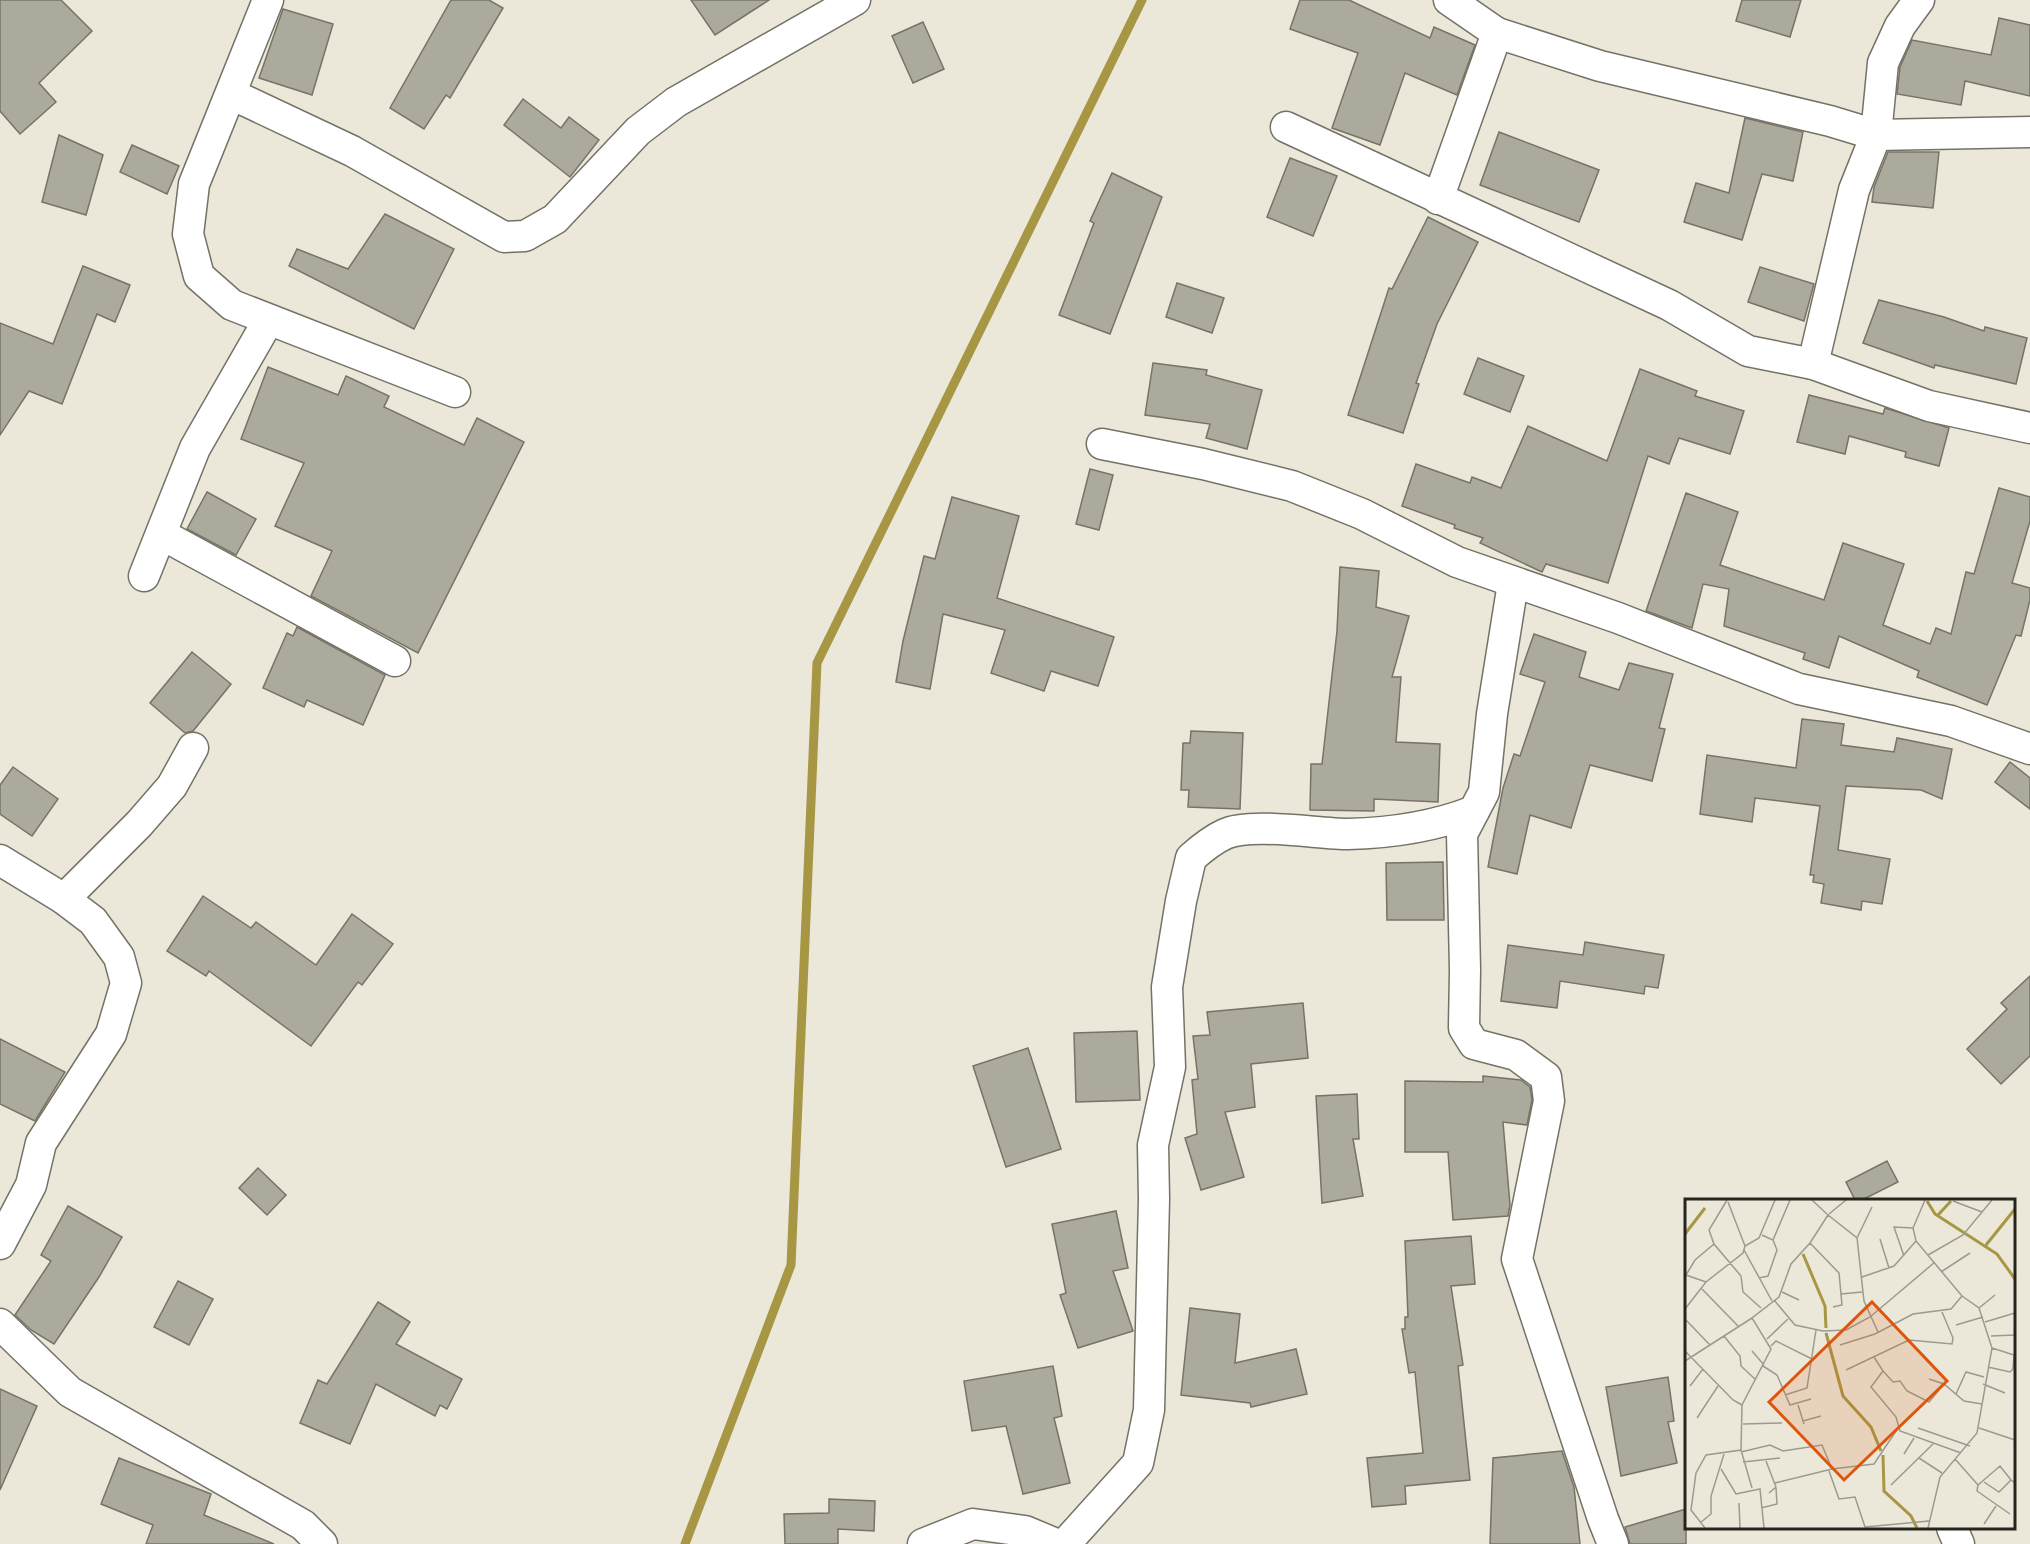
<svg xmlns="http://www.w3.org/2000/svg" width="2030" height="1544" font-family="'Nunito Sans',sans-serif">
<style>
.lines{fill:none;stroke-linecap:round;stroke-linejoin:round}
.stream{stroke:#a79643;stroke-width:9}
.building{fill:#acaa9d;stroke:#767367;stroke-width:1.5}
.minor-casing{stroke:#747266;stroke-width:33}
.minor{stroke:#fff;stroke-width:30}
.inset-river{fill:none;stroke:#a79643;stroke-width:3}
.inset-road{fill:none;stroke:#9c9a8f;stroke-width:1.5}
.view{fill:#de560d;fill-opacity:0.15;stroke:#de560d;stroke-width:3}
.inset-edge{fill:none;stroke:#25241f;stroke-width:3}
</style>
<rect width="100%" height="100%" fill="#ebe8da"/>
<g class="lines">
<path class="stream" d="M 685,1544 L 791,1265 L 817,663 L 1142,0"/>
</g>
<g class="building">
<path d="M 0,0 L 61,0 L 92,31 L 39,83 L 56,102 L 20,134 L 0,111 Z"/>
<path d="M 451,0 L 489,0 L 503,8 L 450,98 L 446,95 L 424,129 L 390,108 Z"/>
<path d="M 691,0 L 769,0 L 715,35 Z"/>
<path d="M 1300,0 L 1349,0 L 1430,38 L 1434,27 L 1475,45 L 1457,95 L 1405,73 L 1380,145 L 1332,128 L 1358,53 L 1290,29 Z"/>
<path d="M 1742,0 L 1801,0 L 1790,37 L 1736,21 Z"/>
<path d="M 283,9 L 333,24 L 312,95 L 259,78 Z"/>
<path d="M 1999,18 L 2030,25 L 2030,96 L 1965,81 L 1961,105 L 1897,94 L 1900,67 L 1912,40 L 1991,55 Z"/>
<path d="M 923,22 L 944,69 L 913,83 L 892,36 Z"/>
<path d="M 523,99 L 561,128 L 569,117 L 599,140 L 570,177 L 504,125 Z"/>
<path d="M 1745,118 L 1803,132 L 1793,181 L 1762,174 L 1742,240 L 1684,222 L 1696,183 L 1729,193 Z"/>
<path d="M 1499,132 L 1599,170 L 1579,222 L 1480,185 Z"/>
<path d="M 59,135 L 103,155 L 86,215 L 42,202 Z"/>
<path d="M 132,145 L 179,166 L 167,194 L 120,172 Z"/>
<path d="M 1888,152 L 1939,152 L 1933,208 L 1872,202 L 1874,187 Z"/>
<path d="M 1290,158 L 1337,176 L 1313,236 L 1267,217 Z"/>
<path d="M 1112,173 L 1162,197 L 1110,334 L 1059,315 L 1094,223 L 1090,221 Z"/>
<path d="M 385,214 L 454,249 L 414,329 L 289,266 L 297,249 L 348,269 Z"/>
<path d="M 1428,217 L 1478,242 L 1437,324 L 1416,383 L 1419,384 L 1403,433 L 1348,415 L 1389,288 L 1392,289 Z"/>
<path d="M 83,266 L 130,285 L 115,322 L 97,314 L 62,404 L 29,391 L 0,435 L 0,323 L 53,344 Z"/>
<path d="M 1760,267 L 1814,284 L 1804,321 L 1748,302 Z"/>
<path d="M 1177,283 L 1224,298 L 1212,333 L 1166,317 Z"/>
<path d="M 1879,300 L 1944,317 L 1984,331 L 1985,327 L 2027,338 L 2016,384 L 1935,365 L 1934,368 L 1863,343 Z"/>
<path d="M 1478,358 L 1524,376 L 1510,412 L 1464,394 Z"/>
<path d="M 1153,363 L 1207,370 L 1206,375 L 1262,390 L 1247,449 L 1206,438 L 1210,424 L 1145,415 Z"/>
<path d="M 268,367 L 338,395 L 346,376 L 389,396 L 384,407 L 464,445 L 477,418 L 524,442 L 418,653 L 311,596 L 332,551 L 275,526 L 304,463 L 241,439 Z"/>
<path d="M 1640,369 L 1697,391 L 1695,396 L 1744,411 L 1730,454 L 1679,438 L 1669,464 L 1648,456 L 1608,583 L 1546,564 L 1542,572 L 1480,543 L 1483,538 L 1454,528 L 1455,525 L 1402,506 L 1416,464 L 1470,483 L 1472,477 L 1501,488 L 1528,426 L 1607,461 Z"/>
<path d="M 1809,395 L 1883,414 L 1885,408 L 1949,428 L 1939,466 L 1905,457 L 1906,452 L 1849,436 L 1845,454 L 1797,442 Z"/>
<path d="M 1090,469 L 1113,475 L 1099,530 L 1076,524 Z"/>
<path d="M 1999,488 L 2030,497 L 2030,521 L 2012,583 L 2030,588 L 2030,600 L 2021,636 L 2016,635 L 1987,705 L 1917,677 L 1919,671 L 1839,636 L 1829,668 L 1803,659 L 1805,653 L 1724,626 L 1729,589 L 1703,584 L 1692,628 L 1646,611 L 1686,493 L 1738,512 L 1720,565 L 1824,600 L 1843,543 L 1904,564 L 1883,625 L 1930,644 L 1936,628 L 1951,634 L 1966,572 L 1974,574 Z"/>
<path d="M 207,492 L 256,519 L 236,555 L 187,529 Z"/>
<path d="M 952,497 L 1019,516 L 997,598 L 1114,637 L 1098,686 L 1051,671 L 1044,691 L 991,673 L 1005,630 L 943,614 L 930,689 L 896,682 L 903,641 L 924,556 L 935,559 Z"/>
<path d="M 1340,567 L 1379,571 L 1376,607 L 1409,616 L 1392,677 L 1401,677 L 1396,742 L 1440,744 L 1438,802 L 1374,799 L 1374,811 L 1310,810 L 1311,764 L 1322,764 L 1337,631 Z"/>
<path d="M 297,627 L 385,675 L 363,725 L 307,700 L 304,707 L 263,688 L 287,633 L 293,636 Z"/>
<path d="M 1534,634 L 1586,652 L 1579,677 L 1619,690 L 1629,663 L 1673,674 L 1659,728 L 1665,729 L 1652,781 L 1590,765 L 1571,828 L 1530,815 L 1517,874 L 1488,867 L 1503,788 L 1514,754 L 1520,756 L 1545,682 L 1520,674 Z"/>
<path d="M 192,652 L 231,684 L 193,731 L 185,733 L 150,703 Z"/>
<path d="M 1802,719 L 1844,724 L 1841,745 L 1894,752 L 1897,738 L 1952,749 L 1942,799 L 1921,790 L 1846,786 L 1838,850 L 1890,859 L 1882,904 L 1862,901 L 1861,910 L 1821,903 L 1824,884 L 1813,882 L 1814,875 L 1810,875 L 1820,806 L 1755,798 L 1752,822 L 1700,814 L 1707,755 L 1796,768 Z"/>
<path d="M 1191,731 L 1243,733 L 1240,809 L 1188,807 L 1189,790 L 1181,790 L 1183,743 L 1190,743 Z"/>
<path d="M 2010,762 L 2030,778 L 2030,809 L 1995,782 Z"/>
<path d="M 13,767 L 58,799 L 32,836 L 0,814 L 0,785 Z"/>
<path d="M 1443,862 L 1444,920 L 1387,920 L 1386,863 Z"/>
<path d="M 203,896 L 251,928 L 256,922 L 316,965 L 352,914 L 393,944 L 362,985 L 358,982 L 311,1046 L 209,971 L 206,976 L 167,951 Z"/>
<path d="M 1585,942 L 1664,955 L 1658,988 L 1645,986 L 1644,994 L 1560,981 L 1557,1008 L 1501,1001 L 1508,945 L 1583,955 Z"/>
<path d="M 2030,976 L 2030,1056 L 2001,1084 L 1967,1049 L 2007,1009 L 2001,1003 Z"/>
<path d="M 1303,1003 L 1308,1058 L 1251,1064 L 1255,1107 L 1225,1112 L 1244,1177 L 1201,1190 L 1185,1138 L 1197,1134 L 1192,1080 L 1198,1079 L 1193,1036 L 1210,1035 L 1207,1012 Z"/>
<path d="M 1137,1031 L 1140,1100 L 1076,1102 L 1074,1033 Z"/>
<path d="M 0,1039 L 65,1072 L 35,1121 L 0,1104 Z"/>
<path d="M 1028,1048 L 1061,1149 L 1006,1167 L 973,1066 Z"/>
<path d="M 1483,1076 L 1521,1080 L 1530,1087 L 1532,1100 L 1527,1125 L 1503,1122 L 1510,1205 L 1508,1216 L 1453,1220 L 1448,1152 L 1405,1152 L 1405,1081 L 1483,1082 Z"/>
<path d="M 1357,1094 L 1359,1139 L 1353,1139 L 1363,1196 L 1322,1203 L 1316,1096 Z"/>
<path d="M 1887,1161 L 1898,1182 L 1862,1200 L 1855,1200 L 1846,1182 Z"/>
<path d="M 258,1168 L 286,1195 L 267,1215 L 239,1188 Z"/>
<path d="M 68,1206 L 122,1237 L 99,1277 L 54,1344 L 31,1330 L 15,1315 L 51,1261 L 41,1255 Z"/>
<path d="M 1116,1211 L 1128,1268 L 1113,1271 L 1133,1331 L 1078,1348 L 1060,1295 L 1066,1293 L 1052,1224 Z"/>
<path d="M 1471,1236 L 1475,1284 L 1451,1286 L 1463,1365 L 1458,1366 L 1470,1480 L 1405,1486 L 1406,1504 L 1372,1507 L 1367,1458 L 1423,1453 L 1415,1372 L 1409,1373 L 1402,1329 L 1405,1329 L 1405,1317 L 1408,1317 L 1405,1241 Z"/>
<path d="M 178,1281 L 213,1299 L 189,1345 L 154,1327 Z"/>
<path d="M 378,1302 L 410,1322 L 396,1344 L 462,1379 L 447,1409 L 440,1405 L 435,1416 L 376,1384 L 350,1444 L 300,1423 L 318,1380 L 327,1384 Z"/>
<path d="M 1190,1308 L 1240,1314 L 1235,1363 L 1296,1349 L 1307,1394 L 1251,1407 L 1250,1403 L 1181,1395 Z"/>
<path d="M 1053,1366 L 1062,1416 L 1054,1418 L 1070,1483 L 1023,1494 L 1006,1426 L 972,1431 L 964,1381 Z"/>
<path d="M 1668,1377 L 1674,1421 L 1668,1422 L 1677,1463 L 1621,1476 L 1606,1387 Z"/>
<path d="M 0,1389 L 37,1406 L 0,1490 Z"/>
<path d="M 1562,1451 L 1574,1487 L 1580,1544 L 1490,1544 L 1493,1458 Z"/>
<path d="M 119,1458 L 211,1494 L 204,1515 L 274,1544 L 146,1544 L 153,1525 L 101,1504 Z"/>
<path d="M 829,1499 L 875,1501 L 874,1531 L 838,1529 L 838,1544 L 785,1544 L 784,1514 L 829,1513 Z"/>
<path d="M 1686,1509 L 1686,1544 L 1630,1544 L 1625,1527 Z"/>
</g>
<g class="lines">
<g class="minor-casing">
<g id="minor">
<path d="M 268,0 L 194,184 L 188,234 L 199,276 L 232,305 L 455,392"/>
<path d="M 1449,0 L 1497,33 L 1600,66 L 1830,121 L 1876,135 L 2030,132"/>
<path d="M 231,94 L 352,151 L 504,237 L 525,236 L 555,219 L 638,131 L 676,102 L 855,0"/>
<path d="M 1286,127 L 1669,305 L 1748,351 L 1813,364 L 1929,406 L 2030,428"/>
<path d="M 1438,199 L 1497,33"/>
<path d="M 1813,364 L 1854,190 L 1876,135 L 1883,63 L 1900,26 L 1919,0"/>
<path d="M 1102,444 L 1203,464 L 1292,486 L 1362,514 L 1457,562 L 1618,618 L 1799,689 L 1951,721 L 2030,749"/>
<path d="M 161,534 L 395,661"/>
<path d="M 144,576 L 195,448 L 268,321"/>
<path d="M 1474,811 L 1462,834 L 1465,970 L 1464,1028 L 1474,1044 L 1516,1055 L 1546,1077 L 1549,1101 L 1517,1259 L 1603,1519 L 1613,1544"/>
<path d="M 0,860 L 64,899 L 93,921 L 119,957 L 126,983 L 111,1034 L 41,1143 L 31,1185 L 0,1244"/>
<path d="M 64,899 L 139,824 L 172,786 L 193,748"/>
<path d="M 0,1324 L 70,1392 L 303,1525 L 322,1544"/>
<path d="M 1952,1528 L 1959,1544"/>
<path d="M 923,1544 L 973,1524 L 1025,1531 L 1056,1544"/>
<path d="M 1065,1544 L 1138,1463 L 1149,1410 L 1154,1199 L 1153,1145 L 1170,1067 L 1167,987 L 1181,901 L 1191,858 C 1201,849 1212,840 1225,834 C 1251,822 1318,834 1348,834 C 1393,833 1433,827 1474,811 L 1484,792 L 1492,714 L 1513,583"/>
</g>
</g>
<use href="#minor" class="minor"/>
</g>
<g transform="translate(1685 1199)">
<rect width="330" height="330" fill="#ebe8da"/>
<path class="inset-river" d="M 242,2 L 250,15 L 312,55 L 330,80M 253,16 L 266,2M 0,35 L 20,9M 301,46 L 330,10M 118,55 L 140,107 L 141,129M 141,134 L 158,197 L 186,228 L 196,252M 198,256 L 199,292 L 226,317 L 232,329"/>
<path class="inset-road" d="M 42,1 L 24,31 L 29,45 L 56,77 L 58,93 L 76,109M 240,1 L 228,29 L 231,42 L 277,97 L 294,109 L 307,149 L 292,234 L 255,278 L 243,329M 268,2 L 297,13M 43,3 L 60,47M 144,15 L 161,1M 143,16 L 172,39 L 179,102 L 193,133M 172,39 L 187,8M 195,40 L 204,69M 88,41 L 105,1M 125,44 L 154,74 L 157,106 L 148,108M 59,51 L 87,102M 243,56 L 278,36 L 307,1M 219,57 L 209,28 L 228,29M 256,73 L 285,54M 177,78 L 209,67 L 231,42M 74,79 L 83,77 L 92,51 L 88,41 L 77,36M 21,83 L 1,76 L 10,61 L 29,45M 17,90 L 54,128M 97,93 L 114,101M 156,95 L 177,93M 89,101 L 110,126 L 138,132 L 161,131 L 185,118 L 250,63M 294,109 L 310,96M 0,110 L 21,83 L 58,54 L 60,47 L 74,39 L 90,1M 0,120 L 25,146M 300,123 L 330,114M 271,126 L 298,118M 39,137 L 55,157 L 56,167 L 71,181M 306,137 L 330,136M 82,140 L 103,120M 155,146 L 190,135 L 228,115 L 266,110 L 277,97M 86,147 L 91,142 L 127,160M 0,152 L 48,201 L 57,206M 67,152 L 79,166M 189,158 L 198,172 L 186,188 L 211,218 L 215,232 L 276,254M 0,162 L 67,119M 78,167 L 92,176 L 105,206 L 126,200M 303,168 L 325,173 L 328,170 L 329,156 L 307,149M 161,171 L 224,141 L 267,145 L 268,139 L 257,113M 198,172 L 208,183 L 215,182 L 222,192 L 244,203 L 259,185M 244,180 L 259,185 L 279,202 L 297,205M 298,185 L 320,194M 5,187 L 18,170M 271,195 L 281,173 L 299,178M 100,196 L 122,189 L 131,131M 113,206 L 119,225M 12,219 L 33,187M 118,222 L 136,217M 58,225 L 97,224M 233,229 L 285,247M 294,229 L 330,241M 56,251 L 67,289M 56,253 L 85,246 L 98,252 L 137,246 L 147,270M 219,255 L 229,239M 234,259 L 257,274M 270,260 L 293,286 L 315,267 L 326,281M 81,262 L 91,288 L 84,294M 58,263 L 95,259M 36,270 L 51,295 L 75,290 L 79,329M 144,272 L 154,300 L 170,298 L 180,328 L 244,322M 299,283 L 314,293 L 326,281 L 330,284M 90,284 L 147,270 L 189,265 L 213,229M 206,286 L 248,245M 293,286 L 292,292 L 325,315M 54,304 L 55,329M 76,309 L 92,305 L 91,289M 15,324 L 26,315 L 26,297 L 39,255M 299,325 L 311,307M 20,329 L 6,311 L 11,274 L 21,256 L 56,251 L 57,206 L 86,150 L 67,119 L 94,98 L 106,65 L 125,44 L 143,16 L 127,1"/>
<path class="view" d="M 187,103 L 262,182 L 159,281 L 84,203 Z"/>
<rect width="330" height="330" class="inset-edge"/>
</g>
</svg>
